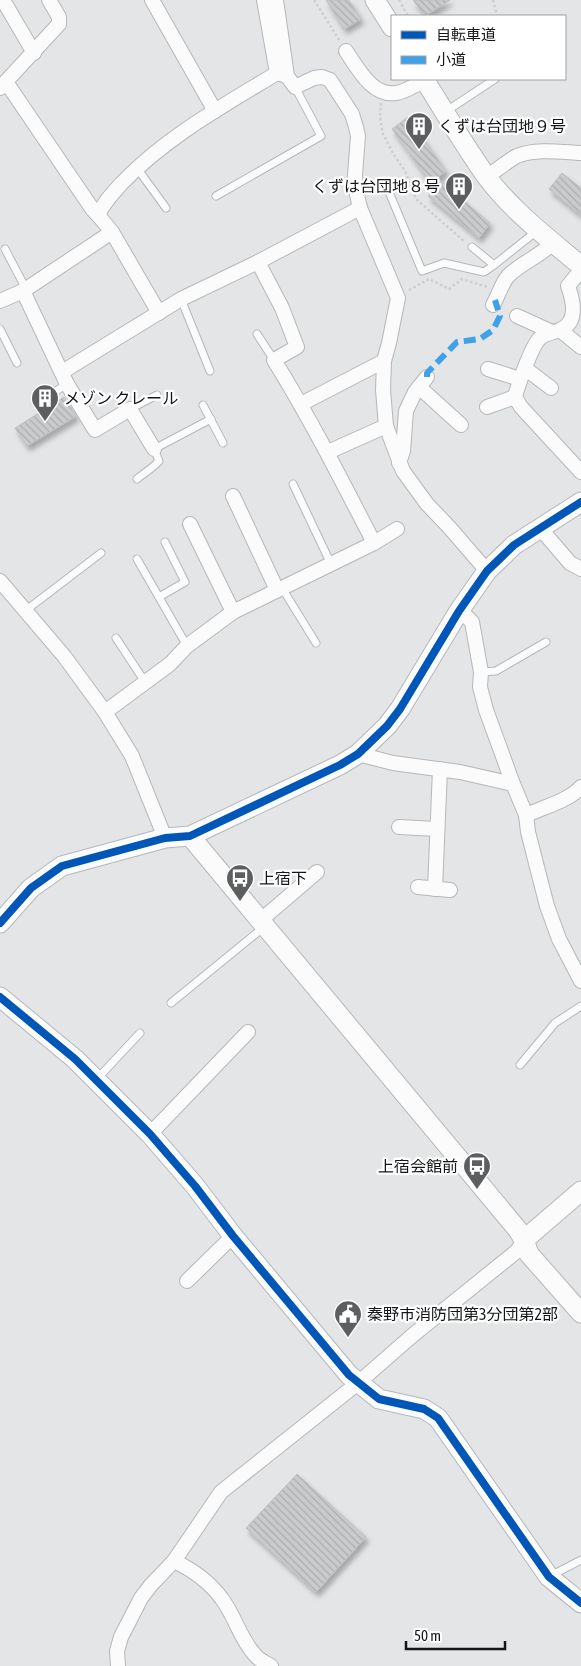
<svg xmlns="http://www.w3.org/2000/svg" width="581" height="1666" font-family="'Asap Condensed','Noto Sans JP',sans-serif">
<style>
.building{fill:url(#building-back-hatch);stroke:#bfc0c2;filter:url(#shadow)}
.lines{fill:none;stroke-linecap:round;stroke-linejoin:round}
.lane-casing{stroke:#b5b7b8;stroke-width:9}
.street-casing{stroke:#b5b7b8;stroke-width:16}
.secondary-casing{stroke:#b5b7b8;stroke-width:21}
.path{stroke:#cecece;stroke-width:2.5;stroke-dasharray:2.5 2.5;stroke-linecap:butt}
.lane{stroke:#fbfbfb;stroke-width:7}
.street{stroke:#fbfbfb;stroke-width:14}
.secondary{stroke:#fbfbfb;stroke-width:19}
.quiet{stroke:#3da2ea;stroke-width:6;stroke-dasharray:12 6;stroke-linecap:butt}
.cycleway-casing{stroke:#fff;stroke-width:11}
.cycleway{stroke:#0057b8;stroke-width:8}
.labels{text-anchor:middle;stroke-width:4.5;stroke-linejoin:round;paint-order:stroke}
.poi-label{font-size:16px;fill:#151617;stroke:#fff;text-anchor:start}
</style>
<defs>
<pattern id="building-back-hatch" width="6" height="6" patternUnits="userSpaceOnUse" patternTransform="scale(1.25)"><rect width="6" height="6" fill="#c9cbcc"/><path d="M-1 5l2 2M0 0l6 6M5-1l2 2" fill="none" stroke="#acaeae"/></pattern>
<filter id="shadow"><feDropShadow dx="3" dy="5" stdDeviation="2.5" flood-color="#0004"/></filter>
</defs>
<rect width="100%" height="100%" fill="#e3e5e7"/>
<g class="building">
<path d="M 326,0 L 349,0 L 361,19 L 344,29 Z"/>
<path d="M 413,0 L 450,0 L 425,16 Z"/>
<path d="M 408,117 L 446,171 L 437,178 L 490,223 L 479,238 L 428,196 L 434,188 L 392,129 Z"/>
<path d="M 562,173 L 581,188 L 581,215 L 549,189 Z"/>
<path d="M 64,397 L 76,416 L 27,446 L 15,428 Z"/>
<path d="M 297,1474 L 366,1537 L 316,1592 L 246,1528 Z"/>
</g>
<g class="lines">
<g class="lane-casing">
<g id="lane">
<path d="M 445,112 L 495,79"/>
<path d="M 137,168 L 166,208"/>
<path d="M 389,192 L 422,271 L 444,263 L 484,272 L 494,265"/>
<path d="M 216,196 L 321,136 L 295,87"/>
<path d="M 472,247 L 494,265 L 538,230"/>
<path d="M 5,249 L 26,289"/>
<path d="M 181,299 L 210,371"/>
<path d="M 0,329 L 17,363"/>
<path d="M 257,334 L 274,360"/>
<path d="M 39,402 L 67,384"/>
<path d="M 203,405 L 223,443"/>
<path d="M 130,409 L 157,395"/>
<path d="M 137,479 C 145,472 152,469 159,461 L 154,449 L 211,419"/>
<path d="M 293,484 L 331,564"/>
<path d="M 137,559 L 187,646"/>
<path d="M 282,588 L 316,643"/>
<path d="M 159,597 L 185,582 L 165,542"/>
<path d="M 25,611 L 101,553"/>
<path d="M 116,638 L 145,682"/>
<path d="M 481,672 L 496,671 L 546,642"/>
<path d="M 171,1003 L 264,927"/>
<path d="M 520,1065 L 555,1023 L 581,1006"/>
<path d="M 97,1079 L 140,1033"/>
<path d="M 552,1575 L 581,1560"/>
</g>
</g>
<g class="street-casing">
<g id="street">
<path d="M 3,0 L 34,53"/>
<path d="M 152,0 L 215,111"/>
<path d="M 264,0 L 277,73"/>
<path d="M 276,0 L 287,76 L 295,87 L 314,78 L 322,77 L 330,80 L 352,114 L 356,127 L 358,136 L 355,175 L 356,190 L 360,208 L 398,298 L 389,343 L 384,361 L 383,390 L 386,426 L 403,471 L 427,504 L 449,527 L 487,571"/>
<path d="M 346,51 C 357,67 372,97 396,93 C 406,92 416,84 425,80"/>
<path d="M 6,82 L 93,210 L 98,215 L 112,232 L 159,313"/>
<path d="M 0,88 L 59,24 L 59,17 L 49,0"/>
<path d="M 487,177 C 497,170 507,161 517,156 C 536,148 561,152 581,153"/>
<path d="M 98,215 C 104,202 112,194 121,184 C 166,137 223,106 277,73 L 287,76"/>
<path d="M 258,262 L 282,308 L 297,347 L 274,360 C 311,420 342,481 374,543"/>
<path d="M 581,270 L 568,286 C 573,300 579,322 560,330 C 552,333 545,333 539,339 C 531,348 518,385 515,397 L 521,407 L 581,472"/>
<path d="M 23,291 L 67,384 L 95,430 L 130,409 L 154,449"/>
<path d="M 0,301 L 23,291 L 112,232"/>
<path d="M 493,305 C 498,296 502,283 508,276 C 521,263 540,256 553,243"/>
<path d="M 517,316 L 550,331"/>
<path d="M 560,330 L 581,347"/>
<path d="M 488,369 L 520,379"/>
<path d="M 526,369 L 551,388"/>
<path d="M 62,372 L 181,299 L 258,262 L 360,208"/>
<path d="M 419,387 L 461,425"/>
<path d="M 301,404 L 384,361"/>
<path d="M 487,407 L 515,397"/>
<path d="M 328,452 L 386,426"/>
<path d="M 399,463 L 403,451 L 406,411 L 415,392 L 427,377"/>
<path d="M 233,496 L 277,590"/>
<path d="M 190,524 L 233,612"/>
<path d="M 540,528 L 570,563 L 581,569"/>
<path d="M 0,581 L 64,656 L 105,712 L 132,756 L 165,838"/>
<path d="M 459,611 L 466,616 L 472,622 L 481,672 L 480,687 L 486,710 L 513,784 L 526,815 L 528,832 L 547,906 L 559,939 L 581,981"/>
<path d="M 105,712 L 170,664 L 187,646 L 233,612 L 374,543 L 397,529"/>
<path d="M 358,754 L 393,763 L 460,772 L 513,784"/>
<path d="M 526,815 C 542,808 570,800 581,787"/>
<path d="M 399,827 L 437,829"/>
<path d="M 418,887 L 450,890"/>
<path d="M 435,889 L 440,769"/>
<path d="M 261,920 L 317,872"/>
<path d="M 150,1134 L 248,1032"/>
<path d="M 187,1281 L 233,1236"/>
<path d="M 174,1561 C 193,1570 209,1581 222,1599 C 235,1616 240,1639 255,1655 C 259,1660 266,1663 271,1666"/>
<path d="M 118,1666 L 117,1651 L 121,1637 L 141,1598 L 151,1585 L 174,1561 L 221,1492 L 358,1383 L 413,1335 L 517,1251 L 524,1240"/>
</g>
</g>
<g class="secondary-casing">
<g id="secondary">
<path d="M 375,0 L 392,27"/>
<path d="M 424,79 C 444,111 464,145 486,176 C 512,211 548,238 581,266"/>
<path d="M 190,836 L 518,1230 L 524,1240 L 529,1254 L 581,1313"/>
<path d="M 0,923 L 31,888 L 62,866 L 165,838 L 190,836 L 340,765 L 358,754 L 387,726 L 400,709 L 459,611 L 487,571 L 514,545 L 581,502"/>
<path d="M 0,997 L 75,1059 L 150,1134 L 195,1186 L 233,1236 L 349,1375 L 379,1399 L 424,1409 L 438,1418 L 549,1577 L 581,1603"/>
<path d="M 524,1240 L 581,1191"/>
</g>
</g>
<g class="path">
<path d="M 314,0 L 340,41"/>
<path d="M 399,0 L 408,16"/>
<path d="M 493,0 L 497,16"/>
<path d="M 381,103 L 380,117 L 383,134 L 394,155 L 405,171 L 416,199 L 465,242"/>
<path d="M 409,290 L 429,279 L 449,289 L 462,279 L 487,287"/>
</g>
<use href="#lane" class="lane"/>
<use href="#street" class="street"/>
<use href="#secondary" class="secondary"/>
<path class="quiet" d="M 427,377 L 427,373 L 457,342 L 480,339 L 493,330 L 500,316 L 495,300"/>
<g class="cycleway-casing">
<g id="cycleway">
<path d="M 0,923 L 31,888 L 62,866 L 165,838 L 190,836 L 340,765 L 358,754 L 387,726 L 400,709 L 459,611 L 487,571 L 514,545 L 581,502"/>
<path d="M 0,997 L 75,1059 L 150,1134 L 195,1186 L 233,1236 L 349,1375 L 379,1399 L 424,1409 L 438,1418 L 549,1577 L 581,1603"/>
</g>
</g>
<use href="#cycleway" class="cycleway"/>
</g>
<defs>
<g id="building-pin" transform="scale(1.4375)"><path d="M0 17L-7.5 6A9.5 9.5 0 1 1 7.5 6Z" fill="#5d5e60" stroke="#fff"/><path d="M-4-6H4V6H1V3H-1V6H-4ZM-2.5-4.3h1.7v1.8h-1.7ZM.8-4.3h1.7v1.8H.8ZM-2.5-1h1.7V.8h-1.7ZM.8-1h1.7V.8H.8Z" fill="#fff"/></g>
<g id="bus-pin" transform="scale(1.4375)"><path d="M0 17L-7.5 6A9.5 9.5 0 1 1 7.5 6Z" fill="#5d5e60" stroke="#fff"/><path d="M-5-6H5V4H4V6H2V4H-2V6H-4V4H-5ZM-3.5-4V0h7V-4ZM-3.5 1.2v1.5H-2V1.2ZM2 1.2v1.5H3.5V1.2Z" fill="#fff"/></g>
<g id="civic-pin" transform="scale(1.4375)"><path d="M0 17L-7.5 6A9.5 9.5 0 1 1 7.5 6Z" fill="#5d5e60" stroke="#fff"/><path d="M-.6-6.5H3V-4.5H.6V-3L4-1V1h2V6H-6V1h2V-1L-.6-3ZM-1.2 2.5V6h2.4V2.5Z" fill="#fff"/></g>
</defs>
<g fill-rule="evenodd">
<use href="#building-pin" x="419" y="126"/>
<use href="#building-pin" x="459" y="186"/>
<use href="#building-pin" x="45" y="398"/>
<use href="#bus-pin" x="240" y="878"/>
<use href="#bus-pin" x="477" y="1166"/>
<use href="#civic-pin" x="348" y="1314"/>
</g>
<g class="labels">
<g class="poi-label">
<text x="438" y="132">くずは台団地９号</text>
<text x="440" y="192" text-anchor="end">くずは台団地８号</text>
<text x="64" y="404">メゾン クレール</text>
<text x="259" y="884">上宿下</text>
<text x="458" y="1172" text-anchor="end">上宿会館前</text>
<text x="367" y="1320">秦野市消防団第3分団第2部</text>
</g>
</g>
<rect x="391" y="15" width="175" height="65" fill="#ffffff" stroke="#a1a2a2"/>
<rect x="401" y="31" width="25" height="8" fill="#0057b8" stroke="#a1a2a2"/>
<text x="436" y="40" font-size="15" fill="#151617">自転車道</text>
<rect x="401" y="56" width="25" height="8" fill="#3da2ea" stroke="#a1a2a2"/>
<text x="436" y="65" font-size="15" fill="#151617">小道</text>
<path d="M406 1641v8h99v-8" fill="none" stroke="#151617" stroke-width="2.5"/>
<text x="414" y="1641" font-size="15" fill="#151617" stroke="#ffffff" stroke-width="4" paint-order="stroke">50 m</text>
</svg>
